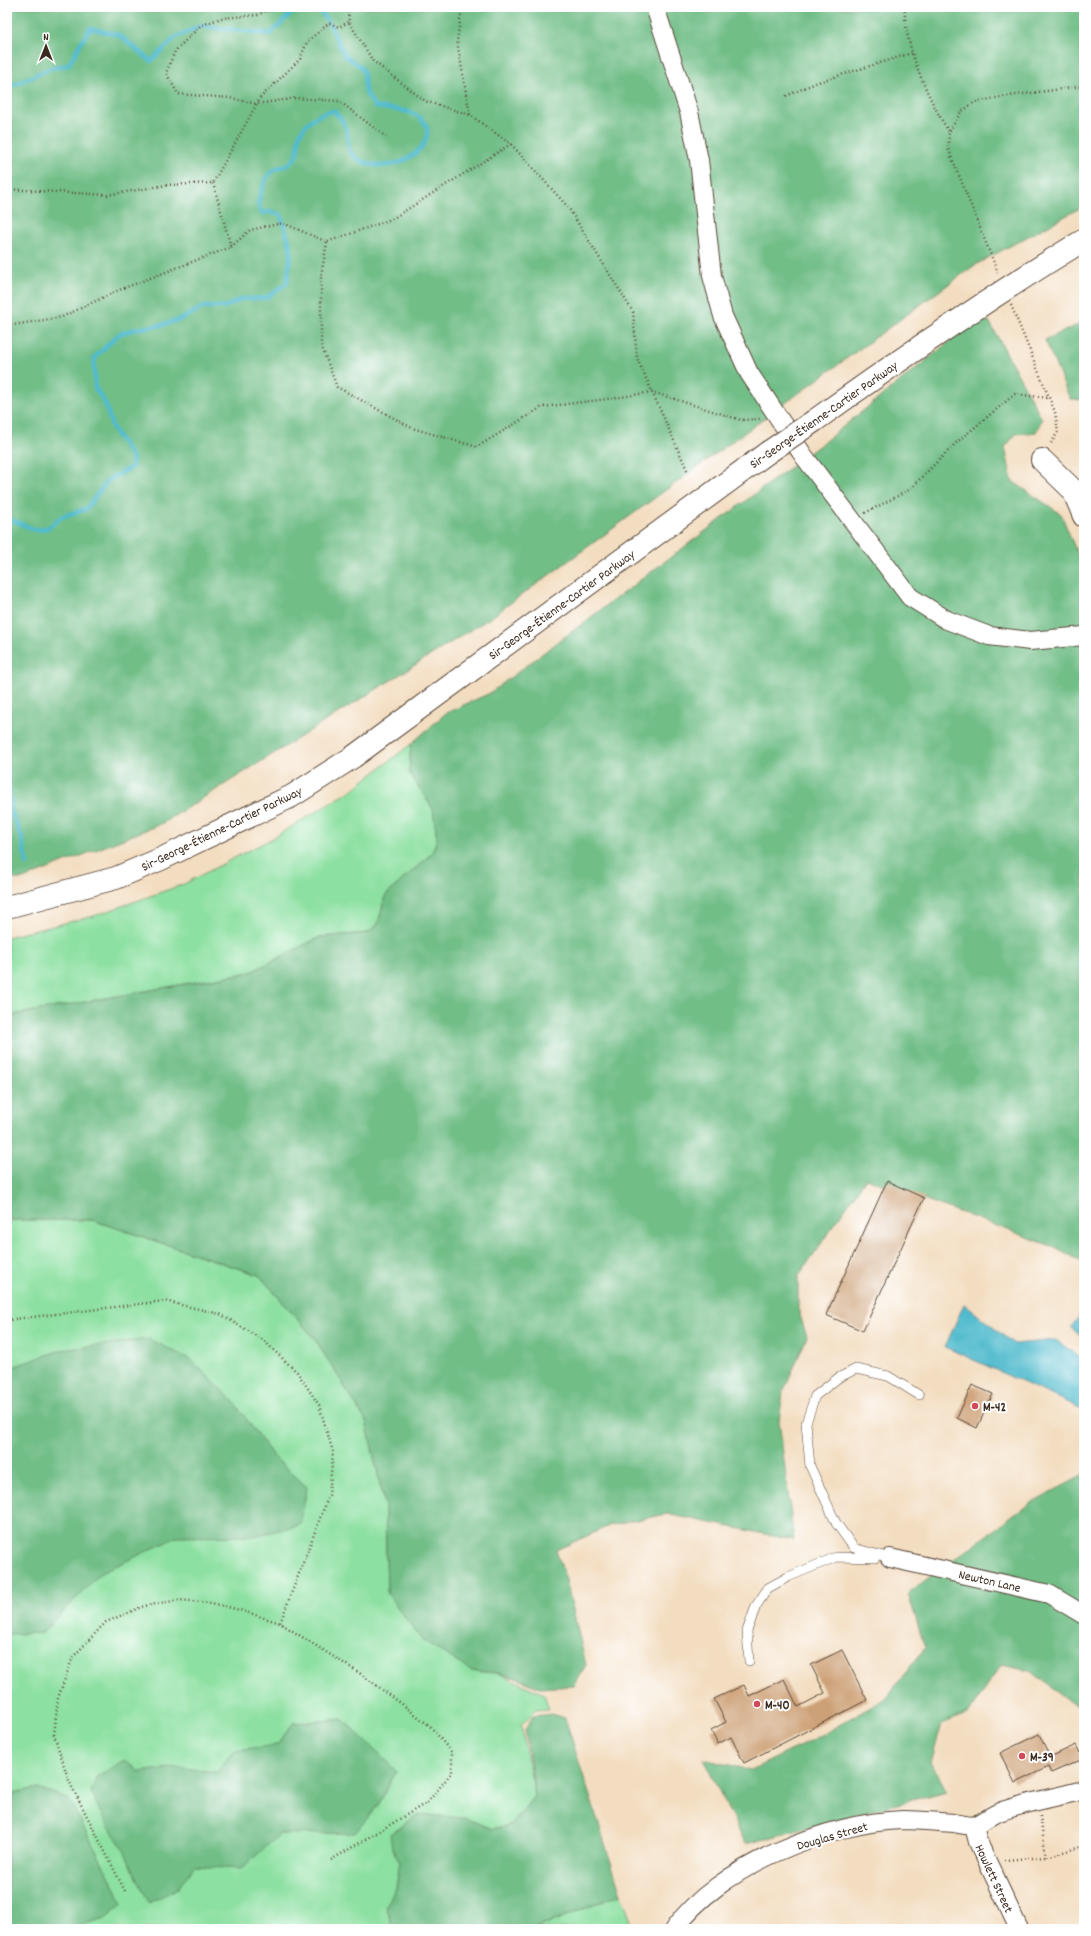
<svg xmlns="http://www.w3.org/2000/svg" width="1091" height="1936" font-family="Dekko,sans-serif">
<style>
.green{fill:#8ce0a1;stroke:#648560}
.forest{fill:#71be87;stroke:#567452}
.water{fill:#51bbcd;stroke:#467276}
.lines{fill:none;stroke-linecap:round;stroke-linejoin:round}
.stream{stroke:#51bbcd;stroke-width:4.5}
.building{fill:#cda177}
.service-casing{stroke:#574536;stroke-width:10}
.minor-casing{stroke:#574536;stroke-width:20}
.tertiary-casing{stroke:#574536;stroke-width:24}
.primary-casing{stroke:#574536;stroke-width:24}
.path{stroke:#574536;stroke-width:2.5;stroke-dasharray:1 3;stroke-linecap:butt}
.service{stroke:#fff;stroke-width:9}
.minor{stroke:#fff;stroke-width:18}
.tertiary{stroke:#fff;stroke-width:22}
.primary{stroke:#fff;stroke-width:22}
.primary-bridge-casing{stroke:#574536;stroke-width:24;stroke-linecap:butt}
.primary-bridge{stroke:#fff;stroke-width:22}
.poi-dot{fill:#d1495b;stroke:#fff;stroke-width:1.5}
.labels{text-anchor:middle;stroke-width:4;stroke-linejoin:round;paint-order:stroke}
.street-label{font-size:13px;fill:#3b2a1e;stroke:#fff}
.poi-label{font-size:13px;font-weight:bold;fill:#3b2a1e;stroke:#fff;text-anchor:start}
</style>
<rect width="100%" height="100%" fill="#fff"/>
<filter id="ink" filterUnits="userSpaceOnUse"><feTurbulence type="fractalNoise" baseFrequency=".025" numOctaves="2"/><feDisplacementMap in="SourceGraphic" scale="8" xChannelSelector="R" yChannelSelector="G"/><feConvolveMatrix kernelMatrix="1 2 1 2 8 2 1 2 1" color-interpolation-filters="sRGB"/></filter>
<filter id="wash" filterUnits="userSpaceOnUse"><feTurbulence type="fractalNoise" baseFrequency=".012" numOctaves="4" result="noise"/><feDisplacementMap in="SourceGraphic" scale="16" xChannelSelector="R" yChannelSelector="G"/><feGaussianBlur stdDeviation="0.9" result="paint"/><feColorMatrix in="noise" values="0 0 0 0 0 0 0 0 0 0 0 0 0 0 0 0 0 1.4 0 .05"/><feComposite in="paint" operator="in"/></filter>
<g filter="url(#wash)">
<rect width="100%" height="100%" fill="#f3ddc0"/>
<g class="green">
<path d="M 411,744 L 409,772 L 433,809 L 437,839 L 432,853 L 385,896 L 378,924 L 368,933 L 320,937 L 251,972 L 7,1016 L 7,937 L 94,916 L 184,884 L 271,839 L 352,790 Z"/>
<path d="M 7,1220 L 92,1220 L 259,1275 L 315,1339 L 366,1421 L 385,1506 L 387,1593 L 472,1671 L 498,1673 L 544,1694 L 549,1709 L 536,1710 L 521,1725 L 535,1795 L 512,1824 L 493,1829 L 464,1818 L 392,1849 L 400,1861 L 396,1889 L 386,1906 L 393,1929 L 7,1929 Z"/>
<path d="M 621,1894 L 634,1929 L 534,1929 Z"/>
</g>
<g class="forest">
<path d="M 7,7 L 1084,8 L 1084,206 L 975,265 L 490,618 L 163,823 L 23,879 L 7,879 Z"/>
<path d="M 989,321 L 1042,419 L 1036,432 L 1016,434 L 1005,447 L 1012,481 L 1061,514 L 1084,570 L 1084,1263 L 1057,1248 L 866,1178 L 798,1277 L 798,1309 L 807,1337 L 783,1392 L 779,1421 L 794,1540 L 667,1514 L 611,1525 L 556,1550 L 566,1580 L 586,1665 L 573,1686 L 540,1688 L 519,1679 L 498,1673 L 472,1671 L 421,1639 L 387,1593 L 385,1506 L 366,1421 L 315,1339 L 259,1275 L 92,1220 L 7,1220 L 7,1016 L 251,972 L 320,937 L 368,933 L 378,924 L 385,896 L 432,853 L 437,839 L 433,809 L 409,772 L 411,744 L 446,713 L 490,693 L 824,442 L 974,322 Z"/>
<path d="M 1084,322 L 1084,400 L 1070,399 L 1045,340 Z"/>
<path d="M 149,1339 L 190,1359 L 234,1402 L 273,1456 L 307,1487 L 300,1525 L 254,1536 L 177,1537 L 101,1573 L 42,1633 L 7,1634 L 7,1369 L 61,1350 Z"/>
<path d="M 1084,1475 L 1084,1710 L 1074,1705 L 1030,1671 L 1001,1665 L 969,1713 L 942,1724 L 931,1762 L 946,1791 L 746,1844 L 703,1759 L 751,1770 L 811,1741 L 885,1699 L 925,1648 L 908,1593 L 1032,1502 Z"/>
<path d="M 552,1714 L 565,1718 L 621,1894 L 533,1929 L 393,1929 L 386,1906 L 396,1889 L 400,1861 L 392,1849 L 390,1834 L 418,1814 L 464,1818 L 493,1829 L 512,1824 L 535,1795 L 525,1730 L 533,1716 Z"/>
<path d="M 342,1719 L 384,1758 L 396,1772 L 379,1804 L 355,1833 L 280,1834 L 241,1869 L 194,1866 L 178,1888 L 149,1903 L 124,1850 L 103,1818 L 91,1792 L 96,1777 L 125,1760 L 140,1772 L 175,1767 L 217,1772 L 234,1750 L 277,1745 L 293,1723 Z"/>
<path d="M 38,1788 L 69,1799 L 117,1891 L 122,1904 L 106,1918 L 74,1927 L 7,1926 L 7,1794 Z"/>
</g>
<g class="water">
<path d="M 964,1304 L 1014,1344 L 1056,1340 L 1079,1357 L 1084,1357 L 1084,1410 L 945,1347 Z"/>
<path d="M 1084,1310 L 1084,1338 L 1071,1327 Z"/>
</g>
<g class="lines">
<g class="stream">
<path d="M 7,88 L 51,68 L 68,65 L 90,28 L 119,35 L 151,61 L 175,38 L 200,26 L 270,34 L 298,7"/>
<path d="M 7,518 L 36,530 L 48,528 L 61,517 L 86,509 L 108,480 L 132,467 L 133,459 L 113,429 L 105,403 L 95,388 L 94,365 L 95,357 L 119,334 L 135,329 L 162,325 L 181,319 L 204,307 L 225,307 L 241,299 L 266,298 L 287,283 L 291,249 L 281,215 L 272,212 L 262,213 L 258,205 C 261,193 264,173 278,168 C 285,166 290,165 295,158 C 299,152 298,144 299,137 C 303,123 321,112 334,111 C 338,116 343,121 345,126 C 350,136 345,150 355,157 C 394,186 454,135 414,114 C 404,109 387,109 375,107 L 365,91 L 364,73 L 360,66 L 345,56 L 329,23 L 317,7"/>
<path d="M 7,774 L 12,814 L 22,838 L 27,864"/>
</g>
</g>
<g id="blocks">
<g class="building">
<path d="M 887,1181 L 924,1198 L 863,1331 L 826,1315 Z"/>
<path d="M 972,1385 L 993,1394 L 977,1428 L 957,1418 Z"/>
<path d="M 842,1650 L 867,1700 L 744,1763 L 731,1737 L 718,1744 L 711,1730 L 726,1722 L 714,1699 L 744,1685 L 749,1696 L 784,1679 L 798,1707 L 825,1693 L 811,1665 Z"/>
<path d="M 1039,1734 L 1050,1757 L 1076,1745 L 1083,1759 L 1051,1773 L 1048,1767 L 1015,1783 L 1000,1753 Z"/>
</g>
</g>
</g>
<g filter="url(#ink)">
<use href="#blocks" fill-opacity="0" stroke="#574536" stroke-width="1"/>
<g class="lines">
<g class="service-casing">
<g id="service">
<path d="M 890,1558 L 854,1548 L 836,1523 L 810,1466 L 806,1423 L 815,1396 L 838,1378 L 856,1369 L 888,1376 L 919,1395"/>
<path d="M 749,1661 L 747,1631 L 756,1606 L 768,1588 L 788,1577 L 836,1557 L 875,1558"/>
</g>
</g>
<g class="minor-casing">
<g id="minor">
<path d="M 655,7 L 689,112 L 699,160 L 712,276 L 723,316 L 749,373 L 803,455 L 910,597 L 947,620 L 989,636 L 1030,641 L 1084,636"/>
<path d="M 890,1558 L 1049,1594 L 1084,1615"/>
<path d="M 974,1826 L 978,1842 L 1019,1929"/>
<path d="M 674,1929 C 718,1867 828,1822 903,1820 C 920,1820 937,1822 954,1823 C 960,1824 970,1827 975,1825 C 985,1822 992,1814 1002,1811 C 1028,1802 1057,1797 1084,1790"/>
</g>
</g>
<g class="tertiary-casing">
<path id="tertiary" d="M 1042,460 L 1073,490 L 1084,516"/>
</g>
<g class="primary-casing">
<g id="primary">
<path d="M 814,421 C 902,358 991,296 1084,240"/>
<path d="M 7,907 L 116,878 L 161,859 L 292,796 L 353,757 L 767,453"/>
</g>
</g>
<g class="path">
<path d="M 272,7 L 258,15 L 221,18 L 200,26 L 175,51 L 166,73 L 178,94 L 230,98 L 257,104 L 296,98 L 339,101 L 386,137"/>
<path d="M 348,7 L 349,22 L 373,61 L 425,101 L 470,115 L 511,144 L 568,207 L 633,312 L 637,358 L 688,472"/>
<path d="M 462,7 L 457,41 L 470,115"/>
<path d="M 905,7 C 903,45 929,100 949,132"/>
<path d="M 786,96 L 818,82 L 912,53"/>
<path d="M 7,189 L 107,195 L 167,185 L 213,183 L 260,98 L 300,59 L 307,42 L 329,23 L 339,27 L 349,22"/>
<path d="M 327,242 L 321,276 L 321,345 L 337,387 L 412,428 L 477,447 L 542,407 L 615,398 L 652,392 L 741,420 L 761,419"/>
<path d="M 231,247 L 250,230 L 283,223 L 327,242 L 392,219 L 511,144"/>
<path d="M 998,273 L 948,148 L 949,132 L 961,112 L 975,102 L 1001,97 L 1084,86"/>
<path d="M 1011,305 L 1055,412 L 1058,432 L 1050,445"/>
<path d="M 7,324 L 13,325 L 62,317 L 119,290 L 231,247 L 213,183"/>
<path d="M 865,513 L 909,490 L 957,442 L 1015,394 L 1049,398"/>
<path d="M 7,1320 L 164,1301 L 220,1314 L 263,1340 L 297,1372 L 319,1405 L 333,1452 L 329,1495 L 280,1623"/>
<path d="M 1040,1816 L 1046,1857"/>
<path d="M 1004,1860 L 1046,1857 L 1084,1846"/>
<path d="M 125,1891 L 69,1781 L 54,1735 L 58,1698 L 73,1657 L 106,1622 L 144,1606 L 179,1600 L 211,1603 L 240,1610 L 280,1623 L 358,1672 L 402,1704 L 431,1727 L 452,1753 L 452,1772 L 428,1802 L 331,1860"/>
</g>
<use href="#service" class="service"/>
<use href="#minor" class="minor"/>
<use href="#tertiary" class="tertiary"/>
<use href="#primary" class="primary"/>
<g class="primary-bridge-casing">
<path id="primary-bridge" d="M 767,453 L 814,421"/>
</g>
<use href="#primary-bridge" class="primary-bridge"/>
</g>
</g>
<g class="poi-dot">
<circle cx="975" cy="1406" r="4"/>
<circle cx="757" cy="1704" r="4"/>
<circle cx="1022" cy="1756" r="4"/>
</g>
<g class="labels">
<g class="street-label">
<text transform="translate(823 414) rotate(-35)" y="5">Sir-George-Étienne-Cartier Parkway</text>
<text transform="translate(561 604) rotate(-36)" y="5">Sir-George-Étienne-Cartier Parkway</text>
<text transform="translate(221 828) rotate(-26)" y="5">Sir-George-Étienne-Cartier Parkway</text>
<text transform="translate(990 1580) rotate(13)" y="5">Newton Lane</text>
<text transform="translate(832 1835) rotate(-16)" y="5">Douglas Street</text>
<text transform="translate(995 1878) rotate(65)" y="5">Howlett Street</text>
</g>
<g class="poi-label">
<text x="983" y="1411">M-42</text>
<text x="765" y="1709">M-40</text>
<text x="1030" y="1761">M-39</text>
</g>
</g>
<rect width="1091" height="1936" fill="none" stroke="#fff" stroke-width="24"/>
<g transform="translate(46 46)" stroke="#ffffff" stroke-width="3" paint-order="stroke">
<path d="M0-3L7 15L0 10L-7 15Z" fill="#3b2a1e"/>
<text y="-6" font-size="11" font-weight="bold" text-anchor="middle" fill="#3b2a1e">N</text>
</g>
</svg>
